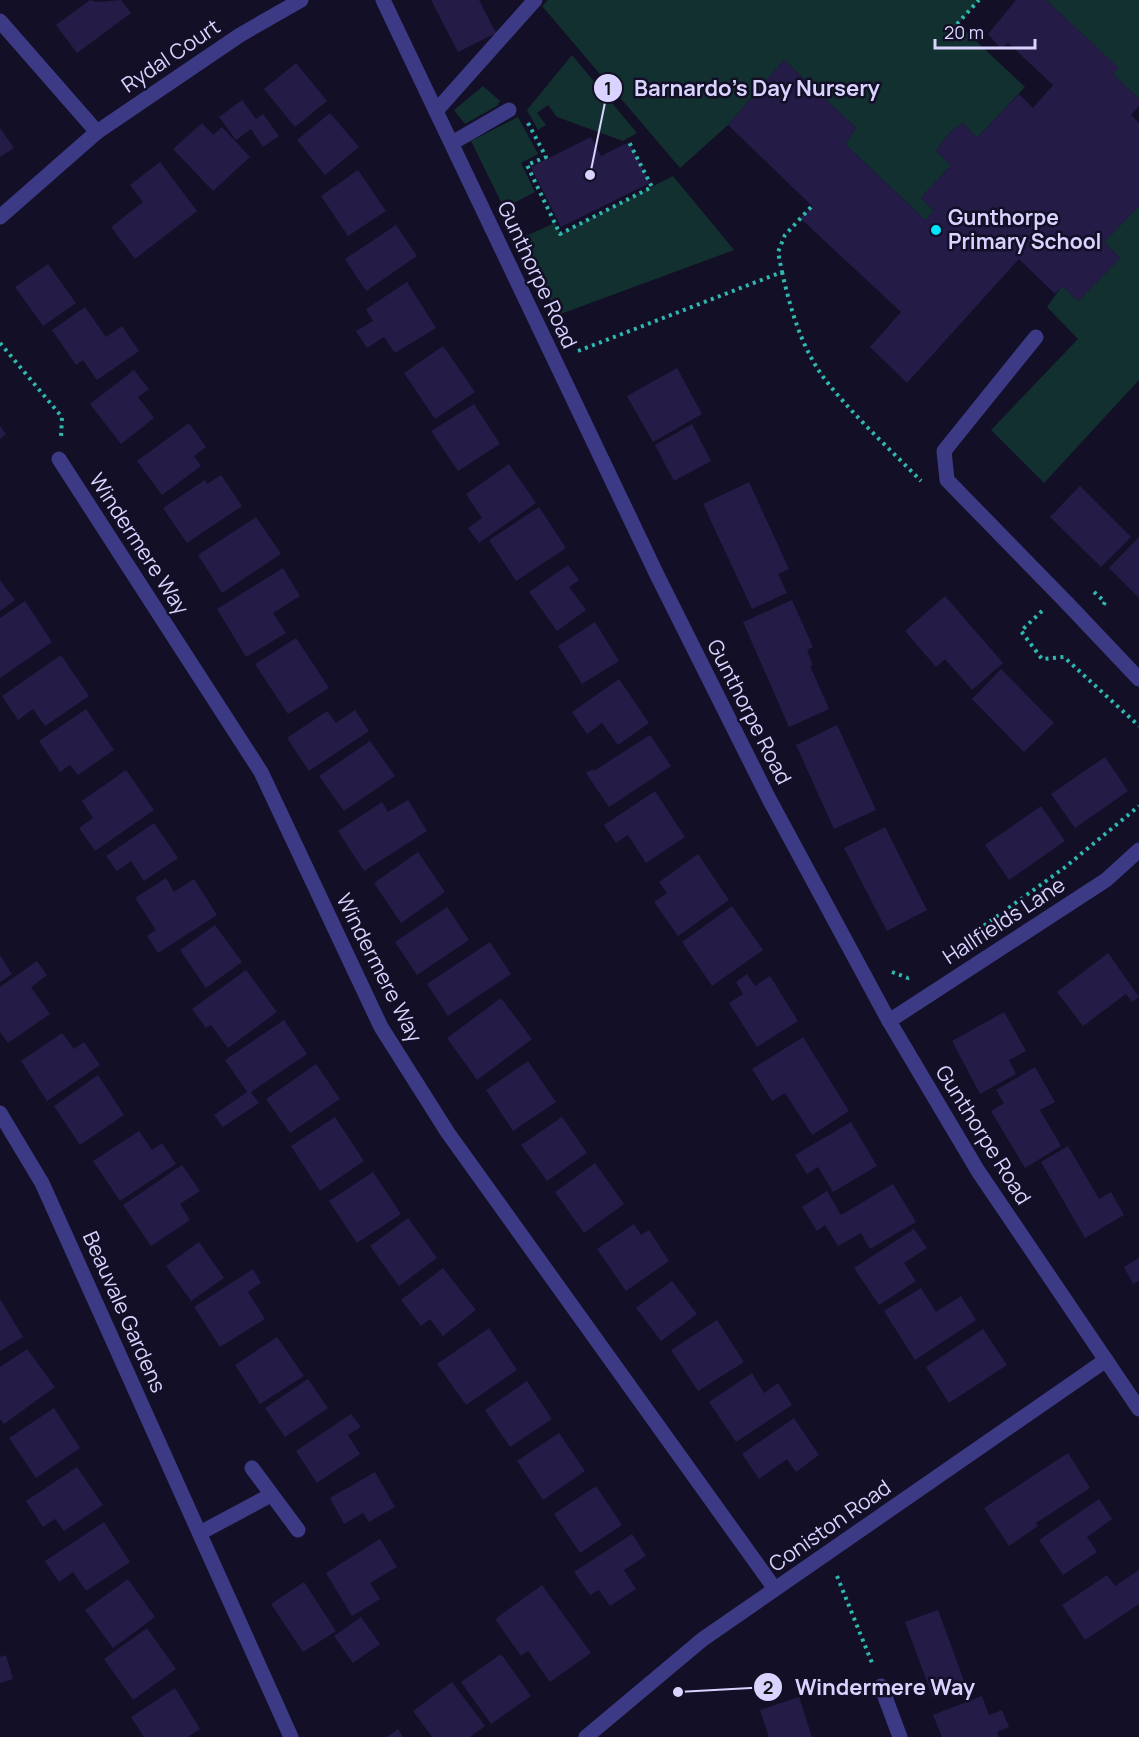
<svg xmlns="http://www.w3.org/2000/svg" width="1139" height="1737" font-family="Manrope,sans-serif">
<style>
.green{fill:#12302f}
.building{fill:#241b47}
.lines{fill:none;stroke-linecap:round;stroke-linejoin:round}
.path{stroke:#2fb8b0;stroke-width:4;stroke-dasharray:3 4.5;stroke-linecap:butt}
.service{stroke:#3d3a85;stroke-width:15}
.minor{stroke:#3d3a85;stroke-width:15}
.tertiary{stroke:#3d3a85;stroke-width:15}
.poi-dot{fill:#00e5ff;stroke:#130f26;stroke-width:2}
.labels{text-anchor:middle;stroke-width:5;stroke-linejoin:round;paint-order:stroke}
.street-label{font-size:21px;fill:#d9d4ff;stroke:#130f26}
.poi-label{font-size:21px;font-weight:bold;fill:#d9d4ff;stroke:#130f26;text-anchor:start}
.leader{fill:none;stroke:#d9d4ff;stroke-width:2}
.callout-dot{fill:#d9d4ff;stroke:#130f26;stroke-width:2}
.mark-label{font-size:18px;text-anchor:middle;font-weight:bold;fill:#111}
.callout-label{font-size:22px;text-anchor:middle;font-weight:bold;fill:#d9d4ff;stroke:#130f26;stroke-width:5;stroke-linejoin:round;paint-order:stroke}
</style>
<rect width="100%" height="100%" fill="#130f26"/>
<g class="green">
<path d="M 548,0 L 979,0 L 958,24 L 1025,87 L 977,138 L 963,123 L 948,134 L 936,151 L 951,165 L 921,198 L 934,211 L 925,220 L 845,144 L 856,128 L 784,60 L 728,125 L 680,168 L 542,6 Z"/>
<path d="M 1046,0 L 1139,0 L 1139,99 L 1113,74 L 1118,68 Z"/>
<path d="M 572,55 L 637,133 L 623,141 L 557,117 L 548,105 L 537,113 L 546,125 L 538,130 L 527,110 Z"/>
<path d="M 483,86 L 500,101 L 497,106 L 465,124 L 454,110 Z"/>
<path d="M 518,117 L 538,154 L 521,163 L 535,192 L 504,208 L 471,141 Z"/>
<path d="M 673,176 L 734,250 L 558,315 L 519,239 L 555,223 L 560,234 Z"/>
<path d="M 1139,206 L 1139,380 L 1044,483 L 991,430 L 1078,339 L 1047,307 L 1062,286 L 1078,301 L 1120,258 L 1104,242 Z"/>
</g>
<g class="building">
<path d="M 90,0 L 98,2 L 121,0 L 131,13 L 77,53 L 56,25 Z"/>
<path d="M 431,0 L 479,0 L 496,33 L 458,52 Z"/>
<path d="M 1016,0 L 1046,0 L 1119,68 L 1113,74 L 1139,99 L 1139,106 L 1131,115 L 1139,123 L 1139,206 L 1104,242 L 1120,258 L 1078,301 L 1062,286 L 1055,294 L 1019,259 L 907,383 L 870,347 L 901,312 L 800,218 L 812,206 L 728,125 L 784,60 L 856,128 L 845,144 L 925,220 L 934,211 L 921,198 L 951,165 L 936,151 L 948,134 L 963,123 L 977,138 L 1019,94 L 1033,108 L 1053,85 L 1008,43 L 1001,49 L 988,34 Z"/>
<path d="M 296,63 L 327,101 L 295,127 L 264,89 Z"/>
<path d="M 242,100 L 256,119 L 263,114 L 279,136 L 263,147 L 251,129 L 236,140 L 219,117 Z"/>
<path d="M 330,113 L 359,147 L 325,175 L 297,140 Z"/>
<path d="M 202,123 L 213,135 L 222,127 L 250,157 L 213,191 L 173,149 Z"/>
<path d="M 0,128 L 14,148 L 0,157 Z"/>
<path d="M 591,137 L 601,156 L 629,142 L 650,183 L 561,227 L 531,167 Z"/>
<path d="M 160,162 L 197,211 L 135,259 L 111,227 L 143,202 L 130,185 Z"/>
<path d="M 358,170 L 386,211 L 348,236 L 321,196 Z"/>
<path d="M 396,225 L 417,256 L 366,291 L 345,259 Z"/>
<path d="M 48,264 L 76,303 L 43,326 L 15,287 Z"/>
<path d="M 407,282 L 436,328 L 395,353 L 384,337 L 367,348 L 356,331 L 373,321 L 366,309 Z"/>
<path d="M 85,307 L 106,337 L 122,326 L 139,351 L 97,380 L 83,360 L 76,365 L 52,330 Z"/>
<path d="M 443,346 L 475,392 L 435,419 L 404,373 Z"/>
<path d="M 677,368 L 702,414 L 653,442 L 627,396 Z"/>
<path d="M 134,370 L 149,389 L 138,397 L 154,418 L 121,444 L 90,404 Z"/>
<path d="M 474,404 L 500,444 L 458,471 L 431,431 Z"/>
<path d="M 189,423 L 206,447 L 194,456 L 201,466 L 162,495 L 137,461 Z"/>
<path d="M 692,424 L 711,461 L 674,481 L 655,445 Z"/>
<path d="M 0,426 L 6,434 L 0,439 Z"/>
<path d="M 509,464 L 536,503 L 479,543 L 468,528 L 482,518 L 466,494 Z"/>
<path d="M 221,475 L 242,506 L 187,543 L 163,508 L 205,480 L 207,484 Z"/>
<path d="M 749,482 L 789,569 L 778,574 L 787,593 L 752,609 L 703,504 Z"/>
<path d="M 1080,486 L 1131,537 L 1101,567 L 1050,517 Z"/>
<path d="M 539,507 L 566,548 L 516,581 L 489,540 Z"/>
<path d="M 256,517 L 281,554 L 222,593 L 198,555 Z"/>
<path d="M 1139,537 L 1139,598 L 1109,568 Z"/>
<path d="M 568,565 L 579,580 L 569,587 L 586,610 L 557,631 L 529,592 Z"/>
<path d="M 283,568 L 300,596 L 273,613 L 286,633 L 246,657 L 217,609 Z"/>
<path d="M 0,580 L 15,600 L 0,611 Z"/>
<path d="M 945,596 L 1003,663 L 972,690 L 945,659 L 936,667 L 905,631 Z"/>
<path d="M 792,600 L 813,647 L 807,650 L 813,665 L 810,666 L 829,709 L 789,727 L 743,622 Z"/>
<path d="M 25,601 L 52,642 L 0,678 L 0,618 Z"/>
<path d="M 595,622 L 619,661 L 582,684 L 558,646 Z"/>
<path d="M 296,638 L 329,688 L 288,714 L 255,664 Z"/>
<path d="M 61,655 L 89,696 L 45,726 L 33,709 L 18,720 L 2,696 Z"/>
<path d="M 1001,669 L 1054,723 L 1024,752 L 972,699 Z"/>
<path d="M 619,679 L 649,723 L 618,745 L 602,723 L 587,734 L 572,712 Z"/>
<path d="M 86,709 L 114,750 L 78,775 L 70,765 L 60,772 L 39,741 Z"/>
<path d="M 355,710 L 369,731 L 309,771 L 287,738 L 327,711 L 336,723 Z"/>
<path d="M 837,725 L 876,810 L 834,829 L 796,745 Z"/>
<path d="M 650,735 L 671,766 L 609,807 L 586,773 L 593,769 L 594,771 Z"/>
<path d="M 370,741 L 395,776 L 344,811 L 319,776 Z"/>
<path d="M 1105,757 L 1128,791 L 1075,828 L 1051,794 Z"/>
<path d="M 126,770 L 154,810 L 95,851 L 79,828 L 93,818 L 82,801 Z"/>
<path d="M 655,791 L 685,837 L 646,863 L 628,835 L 616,843 L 604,825 Z"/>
<path d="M 408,800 L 427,831 L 364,871 L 338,831 L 382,802 L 388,812 Z"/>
<path d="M 1041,806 L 1065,841 L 1009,880 L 985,845 Z"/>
<path d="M 154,823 L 178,858 L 144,881 L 131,861 L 117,871 L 106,856 Z"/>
<path d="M 885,827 L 927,910 L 887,931 L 844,848 Z"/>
<path d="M 418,852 L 445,892 L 401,923 L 374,883 Z"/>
<path d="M 698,854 L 729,900 L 678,936 L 654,902 L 667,893 L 659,882 Z"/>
<path d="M 166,878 L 174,892 L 194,879 L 217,915 L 158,953 L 147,936 L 156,930 L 135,898 Z"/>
<path d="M 732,906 L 763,950 L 712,986 L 682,942 Z"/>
<path d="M 447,907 L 469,940 L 417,975 L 395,942 Z"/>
<path d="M 215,925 L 242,962 L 206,988 L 180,950 Z"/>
<path d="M 490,942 L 511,974 L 448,1016 L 427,984 Z"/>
<path d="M 1108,953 L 1139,997 L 1132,1002 L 1126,994 L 1083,1026 L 1057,992 Z"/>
<path d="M 0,955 L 12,974 L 0,982 Z"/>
<path d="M 37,961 L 47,975 L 31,987 L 50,1014 L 8,1043 L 0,1032 L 0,987 Z"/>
<path d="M 246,970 L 277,1012 L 228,1048 L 211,1025 L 206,1028 L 192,1009 Z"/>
<path d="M 747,974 L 755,986 L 770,976 L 798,1021 L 757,1047 L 729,1003 L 743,994 L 736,982 Z"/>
<path d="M 501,998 L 532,1039 L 477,1080 L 447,1038 Z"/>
<path d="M 1004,1012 L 1026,1051 L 1009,1060 L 1016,1074 L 980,1094 L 952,1041 Z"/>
<path d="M 284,1020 L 307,1054 L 251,1092 L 259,1103 L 223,1127 L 214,1115 L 247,1092 L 225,1060 Z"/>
<path d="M 62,1033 L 74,1049 L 84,1042 L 100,1065 L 47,1101 L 21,1061 Z"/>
<path d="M 803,1037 L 849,1111 L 812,1135 L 785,1093 L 772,1101 L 752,1069 Z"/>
<path d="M 528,1061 L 556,1102 L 513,1131 L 486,1090 Z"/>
<path d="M 316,1064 L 340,1099 L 290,1133 L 266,1099 Z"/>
<path d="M 1035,1067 L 1055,1102 L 1040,1110 L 1061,1146 L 1025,1168 L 991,1111 L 1004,1103 L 996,1090 Z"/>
<path d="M 98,1075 L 124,1115 L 80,1145 L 54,1106 Z"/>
<path d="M 335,1117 L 364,1161 L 320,1191 L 291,1146 Z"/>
<path d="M 562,1117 L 587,1153 L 547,1181 L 521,1145 Z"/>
<path d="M 851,1122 L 877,1166 L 833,1192 L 818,1167 L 807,1174 L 795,1155 Z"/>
<path d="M 139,1131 L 152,1150 L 162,1143 L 176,1164 L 120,1201 L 93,1161 Z"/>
<path d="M 1068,1146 L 1099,1199 L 1111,1192 L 1124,1215 L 1085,1238 L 1041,1162 Z"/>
<path d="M 595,1163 L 624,1204 L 584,1233 L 555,1192 Z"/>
<path d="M 182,1165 L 200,1191 L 180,1204 L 190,1220 L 151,1246 L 123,1205 Z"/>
<path d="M 373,1172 L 401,1214 L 357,1243 L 329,1201 Z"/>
<path d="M 893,1184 L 916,1222 L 870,1249 L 861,1233 L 838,1246 L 825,1225 L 817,1231 L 802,1207 L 827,1191 L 841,1215 Z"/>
<path d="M 408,1218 L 437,1258 L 399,1286 L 370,1246 Z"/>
<path d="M 634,1224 L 641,1235 L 649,1230 L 669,1261 L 626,1291 L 597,1249 Z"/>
<path d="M 914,1229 L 927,1248 L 904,1263 L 916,1281 L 879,1305 L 854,1268 Z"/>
<path d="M 199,1242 L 224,1278 L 191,1301 L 166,1266 Z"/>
<path d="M 1139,1258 L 1139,1281 L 1133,1284 L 1124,1267 Z"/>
<path d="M 443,1268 L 476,1310 L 443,1336 L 430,1319 L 421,1326 L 401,1300 Z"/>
<path d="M 253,1269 L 261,1283 L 248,1292 L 265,1319 L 220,1347 L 194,1307 Z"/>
<path d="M 672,1281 L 697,1314 L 661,1341 L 636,1308 Z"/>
<path d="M 921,1288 L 936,1312 L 961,1296 L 976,1320 L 915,1360 L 884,1311 Z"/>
<path d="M 0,1299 L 23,1337 L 0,1351 Z"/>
<path d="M 717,1320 L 744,1362 L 698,1391 L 671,1350 Z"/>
<path d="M 489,1328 L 517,1370 L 466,1405 L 437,1364 Z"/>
<path d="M 983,1329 L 1007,1365 L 949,1403 L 926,1367 Z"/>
<path d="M 277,1337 L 304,1376 L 260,1404 L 235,1365 Z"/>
<path d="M 27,1349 L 55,1387 L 4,1424 L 0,1419 L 0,1367 Z"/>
<path d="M 752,1373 L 764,1393 L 778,1383 L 792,1405 L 736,1442 L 709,1402 Z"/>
<path d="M 308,1379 L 328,1408 L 285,1437 L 265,1408 Z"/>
<path d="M 527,1381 L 552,1419 L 510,1447 L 485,1410 Z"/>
<path d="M 54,1408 L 80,1448 L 36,1478 L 9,1438 Z"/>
<path d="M 351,1414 L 361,1427 L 348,1435 L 360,1454 L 317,1483 L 296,1451 Z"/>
<path d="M 794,1418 L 819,1455 L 796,1472 L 787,1459 L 759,1479 L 742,1454 Z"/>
<path d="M 559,1433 L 585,1471 L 543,1500 L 517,1461 Z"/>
<path d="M 1068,1453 L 1090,1488 L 1036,1523 L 1038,1526 L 1009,1546 L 984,1508 Z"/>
<path d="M 77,1467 L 103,1505 L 64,1531 L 55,1519 L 43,1527 L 26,1501 Z"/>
<path d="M 375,1472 L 395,1507 L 369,1522 L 363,1513 L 344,1524 L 330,1498 Z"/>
<path d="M 596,1486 L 622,1525 L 580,1553 L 554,1514 Z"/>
<path d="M 1099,1499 L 1112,1519 L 1087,1537 L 1097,1552 L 1063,1575 L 1039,1540 Z"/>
<path d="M 104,1522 L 130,1562 L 86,1591 L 73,1572 L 59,1582 L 45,1561 Z"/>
<path d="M 632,1534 L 646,1556 L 624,1570 L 636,1589 L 610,1606 L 599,1590 L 590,1595 L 574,1572 Z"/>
<path d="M 380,1539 L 397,1567 L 370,1583 L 380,1599 L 352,1616 L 326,1573 Z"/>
<path d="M 1139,1570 L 1139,1604 L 1085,1640 L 1062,1605 L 1107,1575 L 1115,1586 Z"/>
<path d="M 128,1579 L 155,1617 L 113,1648 L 85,1610 Z"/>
<path d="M 304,1582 L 336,1631 L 303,1652 L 271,1604 Z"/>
<path d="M 542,1585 L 591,1653 L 550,1682 L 528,1651 L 521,1656 L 495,1619 Z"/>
<path d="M 938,1610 L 966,1686 L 933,1698 L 905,1622 Z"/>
<path d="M 361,1617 L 380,1644 L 353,1663 L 334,1636 Z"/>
<path d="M 147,1628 L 176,1669 L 133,1700 L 104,1659 Z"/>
<path d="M 501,1654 L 531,1696 L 491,1724 L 461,1682 Z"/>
<path d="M 6,1655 L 13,1679 L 0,1683 L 0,1657 Z"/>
<path d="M 452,1682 L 485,1726 L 470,1737 L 432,1737 L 413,1711 Z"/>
<path d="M 175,1688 L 200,1729 L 188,1737 L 144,1737 L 131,1717 Z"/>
<path d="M 982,1696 L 989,1715 L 1002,1710 L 1009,1727 L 997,1732 L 999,1737 L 942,1737 L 933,1715 Z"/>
<path d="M 799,1697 L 812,1737 L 769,1737 L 760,1710 Z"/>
<path d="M 398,1729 L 403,1737 L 387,1737 Z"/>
</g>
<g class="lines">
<g class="path">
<path d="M 957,24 L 979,0"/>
<path d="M 528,123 L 546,157 L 527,165 L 560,234 L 652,187 L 629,142"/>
<path d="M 782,272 C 790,307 800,343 821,374 C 849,412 888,447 921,481"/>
<path d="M 0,343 L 62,417 L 61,437"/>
<path d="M 578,351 L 782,272 L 778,252 L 785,235 L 812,206"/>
<path d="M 1094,592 L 1105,602 L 1103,606"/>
<path d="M 1042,611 L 1021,631 L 1042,659 L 1064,657 L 1139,726"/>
<path d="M 978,930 L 1064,868 L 1139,806"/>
<path d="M 892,972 L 908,978 L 910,977"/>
<path d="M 837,1576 L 872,1663"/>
</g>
<g class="service">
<path d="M 436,111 L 535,0"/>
<path d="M 1036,337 L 944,451 L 947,480 L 1067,603"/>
</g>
<g class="minor">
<path d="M 0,21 L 97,132"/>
<path d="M 452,143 L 509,110"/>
<path d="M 0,217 L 97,132 L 240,35 L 301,0"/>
<path d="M 59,459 L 261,772 L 381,1027 L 448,1133 L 775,1589"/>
<path d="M 1067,603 L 1139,679"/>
<path d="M 889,1021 L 1106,880 L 1139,850"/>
<path d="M 0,1113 L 42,1183 L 291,1737"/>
<path d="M 252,1468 L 298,1530"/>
<path d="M 200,1533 L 271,1495"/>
<path d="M 881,1686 L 900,1737"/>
<path d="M 586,1737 L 703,1639 L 1106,1360"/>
</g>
<path class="tertiary" d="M 383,0 L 657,575 L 768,797 L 889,1021 L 978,1171 L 1139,1409"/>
</g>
<circle class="poi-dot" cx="936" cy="230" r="6"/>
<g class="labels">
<g class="street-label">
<text transform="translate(171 56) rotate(-34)" y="7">Rydal Court</text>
<text transform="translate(537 275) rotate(65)" y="7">Gunthorpe Road</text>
<text transform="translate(139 544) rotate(57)" y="7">Windermere Way</text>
<text transform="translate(749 712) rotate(63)" y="7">Gunthorpe Road</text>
<text transform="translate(1004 921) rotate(-33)" y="7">Hallfields Lane</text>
<text transform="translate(379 968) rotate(63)" y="7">Windermere Way</text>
<text transform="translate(983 1135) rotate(58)" y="7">Gunthorpe Road</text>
<text transform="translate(124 1312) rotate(66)" y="7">Beauvale Gardens</text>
<text transform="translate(830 1526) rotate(-35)" y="7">Coniston Road</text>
</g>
<g class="poi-label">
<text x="948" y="225">Gunthorpe<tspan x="948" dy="24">Primary School</tspan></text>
</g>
</g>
<path class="leader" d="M590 175L608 88M678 1692L768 1687"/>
<g class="callout-dot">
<circle cx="590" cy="175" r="6"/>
<circle cx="678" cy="1692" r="6"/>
<circle cx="608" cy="88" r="15"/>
<circle cx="768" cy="1687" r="15"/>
</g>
<g class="mark-label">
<text x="608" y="95">1</text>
<text x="768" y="1694">2</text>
</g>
<g class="callout-label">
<text x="757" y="96">Barnardo's Day Nursery</text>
<text x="885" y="1695">Windermere Way</text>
</g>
<path d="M935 39v9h100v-9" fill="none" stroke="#d9d4ff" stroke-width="3"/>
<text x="944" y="39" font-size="18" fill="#d9d4ff" stroke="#130f26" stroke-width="4.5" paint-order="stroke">20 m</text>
</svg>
